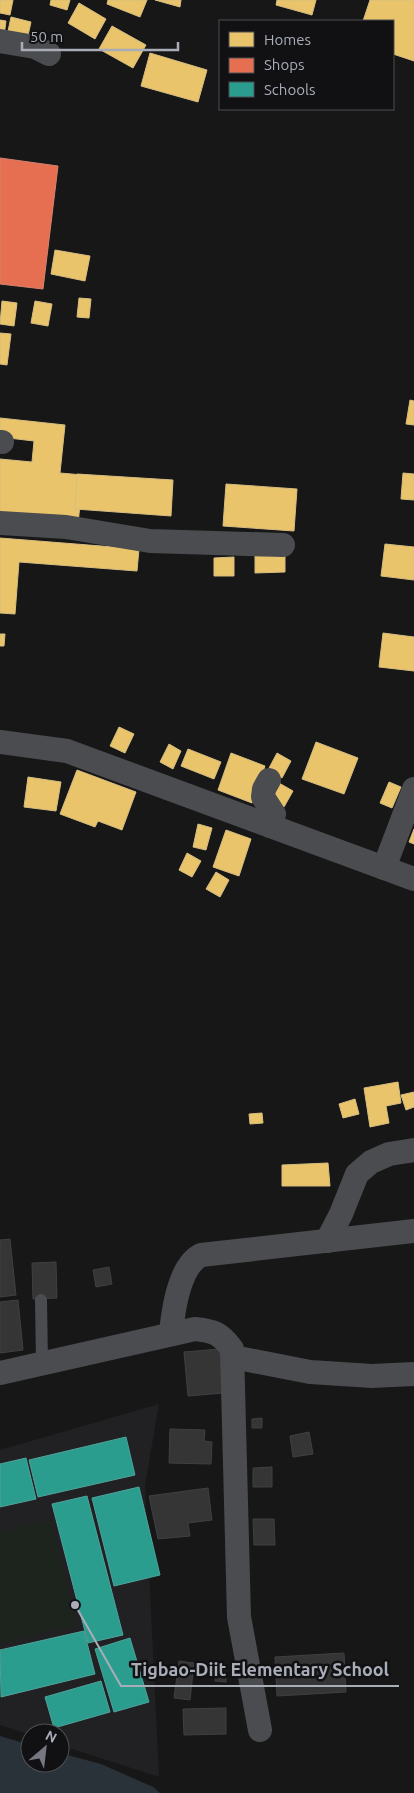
<svg xmlns="http://www.w3.org/2000/svg" width="414" height="1793" font-family="Ubuntu,sans-serif">
<style>
.built{fill:#212123}
.green{fill:#1d241e}
.water{fill:#2a3239}
.homes{fill:#e9c46a;stroke:#d6bd81}
.shops{fill:#e76f51;stroke:#d48270}
.schools{fill:#2a9d8f;stroke:#50a29b}
.building{fill:#353536;stroke:#3f4043}
.lines{fill:none;stroke-linecap:round;stroke-linejoin:round}
.service{stroke:#4b4c50;stroke-width:12}
.minor{stroke:#4b4c50;stroke-width:24}
.leader{fill:none;stroke:#a8adb8;stroke-width:2}
.callout-dot{fill:#a8adb8;stroke:#111113;stroke-width:2}
.callout-label{font-size:18px;text-anchor:middle;font-weight:bold;fill:#a8adb8;stroke:#111113;stroke-width:5;stroke-linejoin:round;paint-order:stroke}
</style>
<rect width="100%" height="100%" fill="#171717"/>
<path class="built" d="M 159,1404 L 145,1485 L 159,1777 L 60,1745 L 60,1733 L 30,1733 L 30,1735 L 0,1725 L 0,1450 Z"/>
<path class="green" d="M 50,1520 L 77,1625 L 0,1644 L 0,1532 Z"/>
<path class="water" d="M 0,1736 L 30,1745 L 30,1763 L 60,1763 L 60,1753 L 101,1764 L 153,1787 L 160,1793 L 0,1793 Z"/>
<g class="homes">
<path d="M 0,0 L 13,0 L 10,15 L 0,13 Z"/>
<path d="M 51,0 L 70,0 L 67,10 L 50,5 Z"/>
<path d="M 108,0 L 147,0 L 140,17 L 107,4 Z"/>
<path d="M 155,0 L 181,0 L 180,7 Z"/>
<path d="M 277,0 L 316,0 L 312,15 L 276,5 Z"/>
<path d="M 370,0 L 414,0 L 414,61 L 393,54 L 393,21 L 363,21 Z"/>
<path d="M 79,3 L 106,19 L 95,39 L 68,23 Z"/>
<path d="M 11,17 L 31,22 L 27,40 L 7,36 Z"/>
<path d="M 0,20 L 6,21 L 4,36 L 0,35 Z"/>
<path d="M 112,26 L 146,45 L 133,68 L 99,49 Z"/>
<path d="M 150,53 L 207,70 L 198,102 L 141,86 Z"/>
<path d="M 55,250 L 90,256 L 85,281 L 51,274 Z"/>
<path d="M 79,298 L 91,299 L 89,318 L 77,317 Z"/>
<path d="M 2,301 L 17,303 L 14,326 L 0,324 Z"/>
<path d="M 35,301 L 52,304 L 48,326 L 31,323 Z"/>
<path d="M 0,333 L 11,334 L 7,365 L 0,364 Z"/>
<path d="M 410,400 L 414,401 L 414,425 L 406,424 Z"/>
<path d="M 0,418 L 65,425 L 60,473 L 83,475 L 78,524 L 0,516 L 0,459 L 32,462 L 34,441 L 0,437 Z"/>
<path d="M 403,473 L 414,474 L 414,500 L 401,499 Z"/>
<path d="M 77,474 L 173,480 L 171,516 L 75,509 Z"/>
<path d="M 226,484 L 297,489 L 294,531 L 223,526 Z"/>
<path d="M 0,538 L 139,549 L 137,571 L 19,562 L 15,614 L 0,613 Z"/>
<path d="M 385,544 L 414,547 L 414,580 L 381,576 Z"/>
<path d="M 285,555 L 285,572 L 255,573 L 255,556 Z"/>
<path d="M 234,557 L 234,576 L 214,576 L 214,558 Z"/>
<path d="M 383,633 L 414,637 L 414,671 L 379,667 Z"/>
<path d="M 0,634 L 5,634 L 4,646 L 0,646 Z"/>
<path d="M 119,727 L 134,734 L 125,753 L 110,746 Z"/>
<path d="M 316,742 L 358,758 L 344,794 L 302,779 Z"/>
<path d="M 169,744 L 181,751 L 173,769 L 160,762 Z"/>
<path d="M 188,749 L 221,762 L 214,779 L 181,766 Z"/>
<path d="M 231,753 L 265,766 L 252,803 L 218,790 Z"/>
<path d="M 277,753 L 291,761 L 282,778 L 268,770 Z"/>
<path d="M 77,770 L 136,792 L 122,830 L 98,821 L 95,827 L 60,814 Z"/>
<path d="M 28,777 L 61,782 L 56,811 L 24,807 Z"/>
<path d="M 389,782 L 401,787 L 392,808 L 380,803 Z"/>
<path d="M 279,783 L 293,791 L 284,807 L 270,800 Z"/>
<path d="M 198,824 L 212,828 L 206,850 L 193,847 Z"/>
<path d="M 414,829 L 414,844 L 409,842 Z"/>
<path d="M 226,830 L 251,839 L 239,876 L 213,867 Z"/>
<path d="M 187,853 L 201,861 L 192,877 L 179,870 Z"/>
<path d="M 216,872 L 229,880 L 220,897 L 206,889 Z"/>
<path d="M 398,1082 L 401,1103 L 386,1106 L 389,1123 L 370,1127 L 364,1088 Z"/>
<path d="M 414,1092 L 414,1107 L 406,1110 L 401,1095 Z"/>
<path d="M 355,1099 L 359,1114 L 343,1118 L 339,1104 Z"/>
<path d="M 262,1113 L 263,1123 L 250,1124 L 249,1114 Z"/>
<path d="M 328,1163 L 330,1186 L 282,1186 L 282,1165 Z"/>
</g>
<path class="shops" d="M 0,158 L 58,166 L 43,289 L 0,284 Z"/>
<g class="schools">
<path d="M 126,1437 L 135,1475 L 38,1497 L 29,1460 Z"/>
<path d="M 26,1458 L 36,1499 L 0,1507 L 0,1464 Z"/>
<path d="M 139,1487 L 160,1575 L 114,1586 L 92,1498 Z"/>
<path d="M 87,1496 L 123,1635 L 88,1643 L 52,1504 Z"/>
<path d="M 84,1631 L 95,1674 L 1,1697 L 0,1650 Z"/>
<path d="M 130,1638 L 149,1702 L 114,1712 L 95,1649 Z"/>
<path d="M 101,1681 L 110,1712 L 54,1728 L 45,1697 Z"/>
</g>
<g class="building">
<path d="M 10,1239 L 16,1295 L 0,1297 L 0,1240 Z"/>
<path d="M 56,1262 L 57,1298 L 33,1299 L 32,1263 Z"/>
<path d="M 109,1267 L 112,1284 L 96,1287 L 93,1270 Z"/>
<path d="M 18,1300 L 23,1350 L 0,1353 L 0,1302 Z"/>
<path d="M 220,1349 L 223,1393 L 188,1396 L 184,1352 Z"/>
<path d="M 262,1418 L 262,1428 L 252,1428 L 252,1419 Z"/>
<path d="M 170,1429 L 205,1430 L 204,1441 L 212,1442 L 211,1464 L 169,1463 Z"/>
<path d="M 309,1432 L 313,1454 L 293,1457 L 290,1436 Z"/>
<path d="M 272,1467 L 272,1487 L 253,1487 L 253,1468 Z"/>
<path d="M 208,1488 L 212,1520 L 188,1523 L 190,1536 L 158,1539 L 149,1496 Z"/>
<path d="M 253,1519 L 274,1519 L 275,1545 L 254,1545 Z"/>
<path d="M 344,1653 L 346,1692 L 277,1696 L 275,1657 Z"/>
<path d="M 179,1661 L 194,1663 L 190,1700 L 174,1698 Z"/>
<path d="M 216,1667 L 226,1668 L 226,1682 L 215,1681 Z"/>
<path d="M 226,1708 L 226,1734 L 184,1735 L 183,1709 Z"/>
</g>
<g class="lines">
<path class="service" d="M 41,1300 L 42,1363"/>
<g class="minor">
<path d="M 0,41 L 35,47 L 49,54"/>
<path d="M 0,442 L 2,442"/>
<path d="M 0,523 L 66,527 L 150,541 L 283,545"/>
<path d="M 0,742 L 67,751 L 414,879"/>
<path d="M 269,780 L 264,789 L 263,797 L 274,814 L 270,826"/>
<path d="M 384,868 L 414,789"/>
<path d="M 327,1241 L 341,1214 L 357,1174 L 371,1162 L 389,1154 L 414,1150"/>
<path d="M 171,1334 C 173,1311 179,1266 201,1255 L 414,1231"/>
<path d="M 233,1357 L 310,1372 L 372,1376 L 414,1374"/>
<path d="M 0,1373 L 195,1329 C 214,1331 220,1333 232,1349 L 239,1617 L 260,1730"/>
</g>
</g>
<path class="leader" d="M75 1605L121 1686H399"/>
<circle class="callout-dot" cx="75" cy="1605" r="5"/>
<g class="callout-label">
<text x="260" y="1676">Tigbao-Diit Elementary School</text>
</g>
<rect x="219" y="20" width="175" height="90" fill="#111113" stroke="#4d4f55"/>
<rect x="229" y="32" width="25" height="15" fill="#e9c46a" stroke="#4d4f55"/>
<text x="264" y="45" font-size="15" fill="#a8adb8">Homes</text>
<rect x="229" y="58" width="25" height="15" fill="#e76f51" stroke="#4d4f55"/>
<text x="264" y="70" font-size="15" fill="#a8adb8">Shops</text>
<rect x="229" y="82" width="25" height="15" fill="#2a9d8f" stroke="#4d4f55"/>
<text x="264" y="95" font-size="15" fill="#a8adb8">Schools</text>
<g transform="translate(45 1748) rotate(28)"><circle r="24" fill="#111113" stroke="#4d4f55"/>
<path d="M0-4L9 19L0 12L-9 19Z" fill="#757880"/>
<text y="-8" font-size="14" font-weight="bold" text-anchor="middle" fill="#a8adb8">N</text>
</g>
<path d="M22 42v8h156v-8" fill="none" stroke="#a8adb8" stroke-width="2.5"/>
<text x="30" y="42" font-size="15" fill="#a8adb8" stroke="#111113" stroke-width="4" paint-order="stroke">50 m</text>
</svg>
